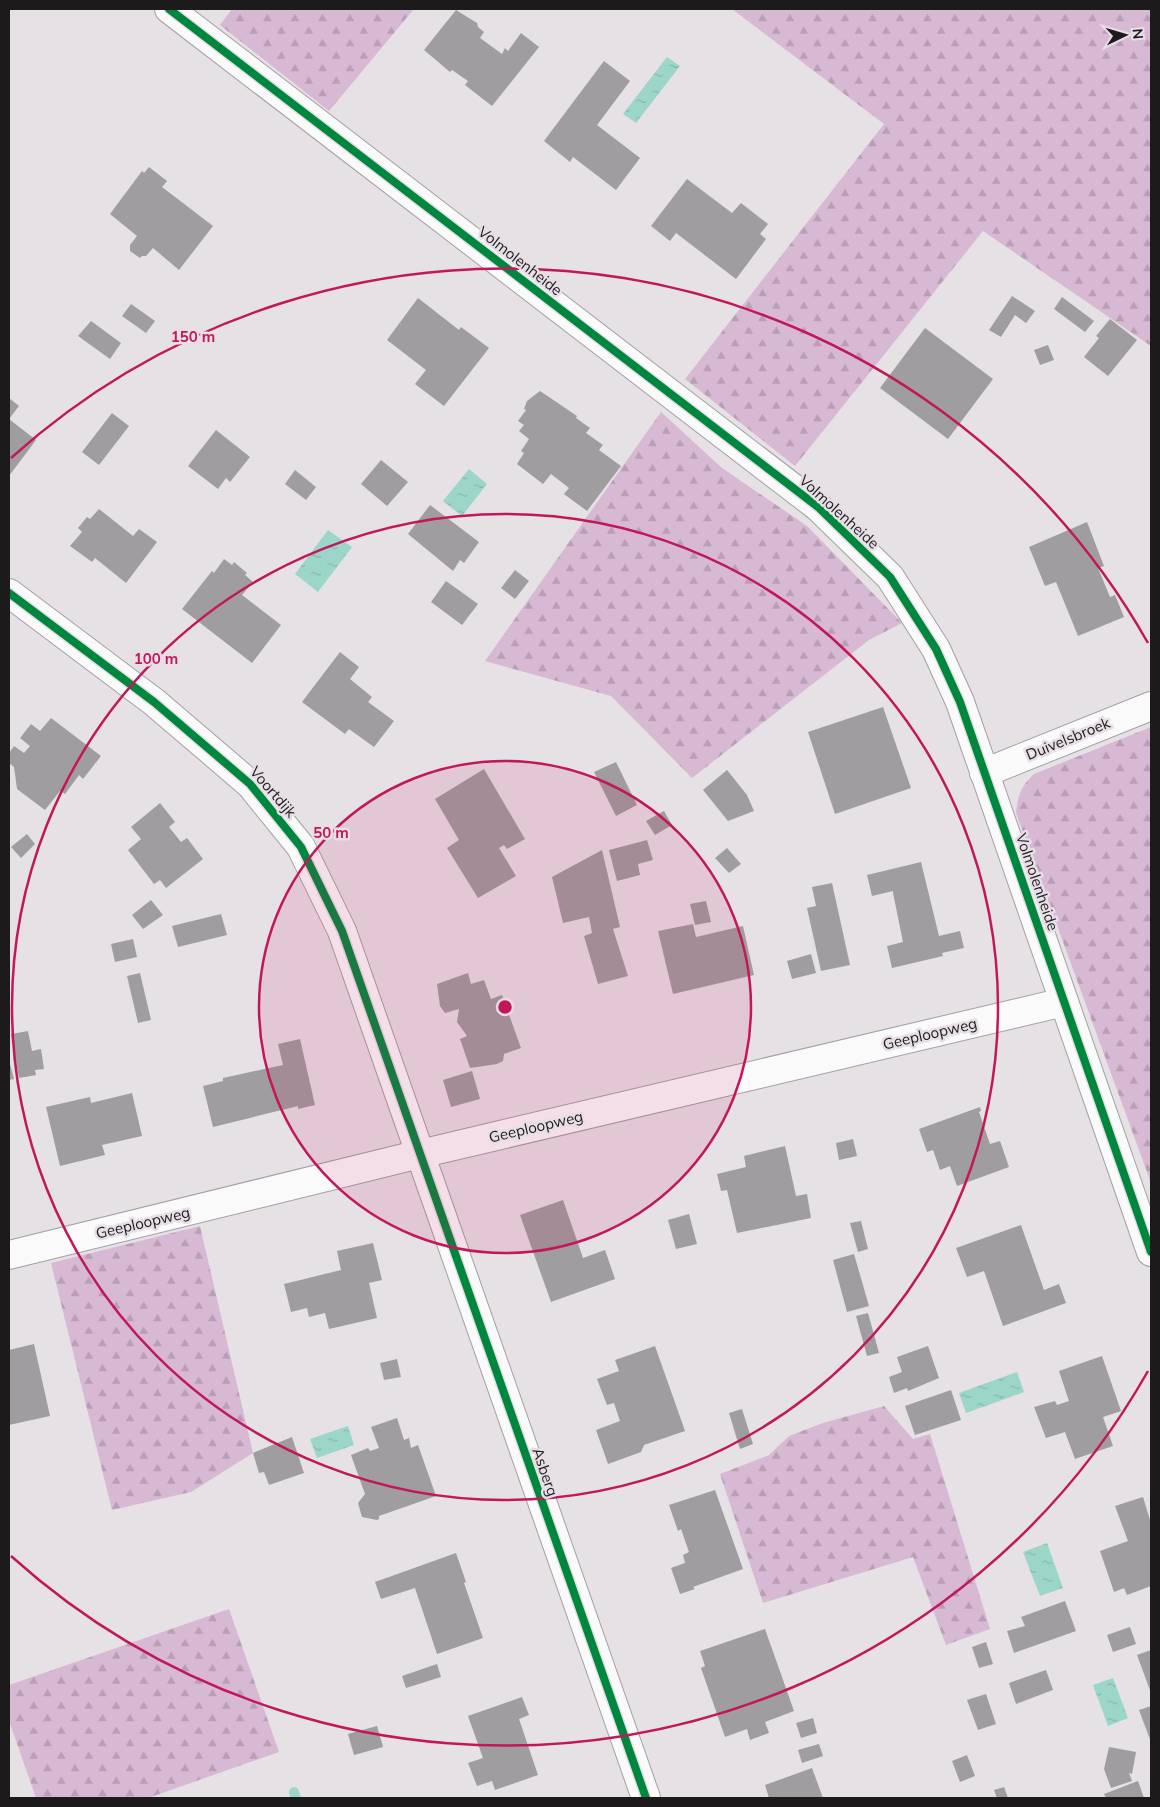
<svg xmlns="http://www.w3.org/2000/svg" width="1160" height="1807" font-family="Mulish,sans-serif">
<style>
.forest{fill:url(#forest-firs)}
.water{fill:url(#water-ripples)}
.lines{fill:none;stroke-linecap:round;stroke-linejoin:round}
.stream{stroke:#9cd6c9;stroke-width:10}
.building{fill:#a09da0}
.street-casing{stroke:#a3a0a3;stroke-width:30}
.street{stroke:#fbfafb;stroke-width:28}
.cycleway-casing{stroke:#e7dfe6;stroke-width:11}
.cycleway{stroke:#00873e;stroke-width:8}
.ring{fill:none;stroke:#c2185b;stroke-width:2.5}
.labels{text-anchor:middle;stroke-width:5;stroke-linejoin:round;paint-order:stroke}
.street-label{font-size:15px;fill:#1d1a1c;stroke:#e7dfe6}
.centre{fill:#c2185b;stroke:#e7dfe6;stroke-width:2.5}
.ring-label{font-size:15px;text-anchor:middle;font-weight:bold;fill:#c2185b;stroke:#e7dfe6;stroke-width:5;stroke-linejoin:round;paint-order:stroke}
</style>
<defs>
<pattern id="forest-firs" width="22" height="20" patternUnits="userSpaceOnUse" patternTransform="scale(1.25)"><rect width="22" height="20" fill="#d8b9d4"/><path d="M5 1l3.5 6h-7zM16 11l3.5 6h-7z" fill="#b99eb5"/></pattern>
<pattern id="water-ripples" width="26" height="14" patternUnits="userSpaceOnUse" patternTransform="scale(1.25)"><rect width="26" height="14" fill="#9cd6c9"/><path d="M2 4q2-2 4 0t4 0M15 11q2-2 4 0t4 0" fill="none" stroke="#86b7ac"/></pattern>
</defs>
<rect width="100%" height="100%" fill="#e5e1e5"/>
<g class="forest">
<path d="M 232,9 L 414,9 L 329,111 L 220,25 Z"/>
<path d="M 732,9 L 1151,9 L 1151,346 L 983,231 L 795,466 L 685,379 L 884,124 Z"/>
<path d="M 661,412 L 722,468 L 807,526 L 902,623 L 869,640 L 692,778 L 611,696 L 485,661 Z"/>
<path d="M 1151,727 L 1151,1183 L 1016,813 C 1018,795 1021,786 1034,774 Z"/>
<path d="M 200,1226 L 253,1453 L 191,1492 L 112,1510 L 51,1263 Z"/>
<path d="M 884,1406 L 913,1439 L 930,1434 L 990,1629 L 946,1645 L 913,1557 L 763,1603 L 720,1474 L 769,1455 L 789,1436 L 823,1423 Z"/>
<path d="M 229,1609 L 279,1752 L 148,1798 L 36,1798 L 9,1721 L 9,1685 Z"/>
</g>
<g class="water">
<path d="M 667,57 L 680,66 L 636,123 L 623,114 Z"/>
<path d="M 469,469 L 487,484 L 462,516 L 443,501 Z"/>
<path d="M 328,530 L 352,547 L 318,592 L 295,574 Z"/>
<path d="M 1017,1372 L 1024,1392 L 966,1413 L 959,1393 Z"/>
<path d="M 348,1426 L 354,1445 L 317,1458 L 310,1439 Z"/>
<path d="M 1047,1543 L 1063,1588 L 1040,1596 L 1023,1552 Z"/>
<path d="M 1113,1678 L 1128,1718 L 1108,1726 L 1093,1685 Z"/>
</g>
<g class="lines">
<path class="stream" d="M 294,1792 L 296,1798"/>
</g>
<g class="building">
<path d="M 456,10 L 477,23 L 478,27 L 484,32 L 480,38 L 502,54 L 505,48 L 508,51 L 521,33 L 539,47 L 492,106 L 465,85 L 468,81 L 452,70 L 450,72 L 424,50 Z"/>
<path d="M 604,61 L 630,81 L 597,125 L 640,158 L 616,190 L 573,157 L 570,162 L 544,141 Z"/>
<path d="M 149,167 L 167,181 L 162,187 L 213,226 L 179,270 L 153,248 L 146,256 L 142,256 L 140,258 L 130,251 L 130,245 L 137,236 L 110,214 L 142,171 L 144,173 Z"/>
<path d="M 687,179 L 732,213 L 741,203 L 768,224 L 760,234 L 766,239 L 736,279 L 676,233 L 670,241 L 651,226 Z"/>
<path d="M 1012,296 L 1035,311 L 1026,323 L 1015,315 L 1001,337 L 989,330 Z"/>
<path d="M 1062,297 L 1094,321 L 1085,332 L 1054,309 Z"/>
<path d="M 418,298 L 459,330 L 461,327 L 489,348 L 444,406 L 415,384 L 426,370 L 387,340 Z"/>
<path d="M 131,304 L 155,321 L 146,333 L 122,316 Z"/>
<path d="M 1110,319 L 1137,340 L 1108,376 L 1084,357 L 1099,338 L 1096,336 Z"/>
<path d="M 91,321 L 121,343 L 110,359 L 78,336 Z"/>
<path d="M 925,328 L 993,379 L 948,439 L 880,388 Z"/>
<path d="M 1048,345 L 1054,360 L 1040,365 L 1034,350 Z"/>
<path d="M 540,391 L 577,416 L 576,418 L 590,428 L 586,433 L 603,445 L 599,450 L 621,466 L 587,511 L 564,494 L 569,488 L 551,474 L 543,484 L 517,464 L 524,453 L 521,451 L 529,439 L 519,431 L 524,425 L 518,421 L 526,410 L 524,409 L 527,401 Z"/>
<path d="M 9,398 L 19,406 L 9,419 L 36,440 L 9,476 Z"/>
<path d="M 112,413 L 129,426 L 99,465 L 82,452 Z"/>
<path d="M 216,430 L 250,457 L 230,482 L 226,478 L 218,489 L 188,466 Z"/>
<path d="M 381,460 L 408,482 L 387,506 L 361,484 Z"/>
<path d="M 295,470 L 316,487 L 306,500 L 285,484 Z"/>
<path d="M 430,505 L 479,542 L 464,563 L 460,560 L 453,571 L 408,534 Z"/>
<path d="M 99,509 L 133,536 L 139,529 L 157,542 L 126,583 L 95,558 L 92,562 L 70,546 L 82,532 L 78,528 L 87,517 L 90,519 Z"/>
<path d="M 1087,522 L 1104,566 L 1098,568 L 1110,597 L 1115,595 L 1124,617 L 1078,636 L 1056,582 L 1045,586 L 1029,547 Z"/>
<path d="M 224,559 L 232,565 L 234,562 L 247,573 L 245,575 L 253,582 L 242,595 L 281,625 L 252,663 L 182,609 L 212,571 L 214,573 Z"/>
<path d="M 515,570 L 529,581 L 515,599 L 501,588 Z"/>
<path d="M 446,581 L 478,604 L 462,625 L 431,602 Z"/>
<path d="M 340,652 L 359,667 L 350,679 L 372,697 L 368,702 L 394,721 L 374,747 L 349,729 L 345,734 L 302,702 Z"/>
<path d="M 883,707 L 911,788 L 835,814 L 808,732 Z"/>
<path d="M 51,718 L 101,756 L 83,779 L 79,775 L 65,794 L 60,791 L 45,810 L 17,789 L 14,767 L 9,763 L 9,753 L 14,746 L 24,753 L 30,746 L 20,738 L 31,724 L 40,731 Z"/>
<path d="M 616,762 L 637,805 L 616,816 L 594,772 Z"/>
<path d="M 484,769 L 525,839 L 507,849 L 504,845 L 499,848 L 516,876 L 478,898 L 447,848 L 459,840 L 435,799 Z"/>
<path d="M 727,770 L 747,795 L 754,811 L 728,821 L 703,790 Z"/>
<path d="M 160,803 L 175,822 L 169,827 L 181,842 L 187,838 L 203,859 L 166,888 L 160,880 L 154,884 L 128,850 L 141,839 L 131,827 Z"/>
<path d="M 664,811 L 672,825 L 655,835 L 646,821 Z"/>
<path d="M 27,834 L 35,844 L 21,858 L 11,847 Z"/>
<path d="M 647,840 L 653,860 L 638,864 L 640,875 L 617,881 L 609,850 Z"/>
<path d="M 727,848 L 741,864 L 729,873 L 715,858 Z"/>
<path d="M 602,850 L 620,927 L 613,929 L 628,976 L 598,984 L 584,936 L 592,933 L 589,917 L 563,923 L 552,877 Z"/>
<path d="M 921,862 L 939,936 L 960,931 L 964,948 L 942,953 L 943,956 L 892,968 L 887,946 L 903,942 L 893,893 L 893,891 L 872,896 L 867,875 Z"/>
<path d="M 832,883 L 850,965 L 821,971 L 807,908 L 816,906 L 812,887 Z"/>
<path d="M 151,900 L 163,915 L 143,929 L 132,915 Z"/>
<path d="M 706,901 L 711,922 L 695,925 L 690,904 Z"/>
<path d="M 221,914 L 227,935 L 178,947 L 172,926 Z"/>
<path d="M 693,924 L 696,937 L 743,926 L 754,975 L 673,994 L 658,931 Z"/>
<path d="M 133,939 L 137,957 L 115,962 L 111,944 Z"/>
<path d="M 811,954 L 816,973 L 792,979 L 787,961 Z"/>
<path d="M 140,973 L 151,1020 L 138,1023 L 127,976 Z"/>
<path d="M 468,973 L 471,984 L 484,980 L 491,999 L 502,995 L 521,1048 L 504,1054 L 503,1061 L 497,1064 L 470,1068 L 460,1039 L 467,1036 L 457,1022 L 459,1009 L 445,1013 L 440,1006 L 437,984 Z"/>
<path d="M 28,1031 L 32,1051 L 41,1049 L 44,1069 L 35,1070 L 36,1075 L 19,1078 L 11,1034 Z"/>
<path d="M 300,1039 L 315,1105 L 298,1109 L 298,1106 L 213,1127 L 203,1086 L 223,1081 L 223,1078 L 283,1065 L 278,1044 Z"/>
<path d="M 9,1060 L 14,1079 L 9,1080 Z"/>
<path d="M 472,1071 L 480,1099 L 451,1107 L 443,1080 Z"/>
<path d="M 132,1093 L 142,1136 L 102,1145 L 105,1155 L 60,1166 L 46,1107 L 90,1097 L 91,1103 Z"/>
<path d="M 980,1107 L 981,1111 L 979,1112 L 990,1144 L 1000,1141 L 1009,1167 L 957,1186 L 950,1166 L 940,1170 L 933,1150 L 927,1152 L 919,1129 Z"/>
<path d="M 853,1139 L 857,1156 L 839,1160 L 836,1143 Z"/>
<path d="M 785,1146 L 796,1196 L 807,1194 L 811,1218 L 737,1233 L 727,1190 L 721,1191 L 717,1174 L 746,1167 L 744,1156 Z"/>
<path d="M 563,1200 L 583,1258 L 605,1250 L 615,1279 L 551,1302 L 520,1215 Z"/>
<path d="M 689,1214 L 697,1244 L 676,1249 L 668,1220 Z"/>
<path d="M 861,1221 L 868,1249 L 858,1252 L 850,1223 Z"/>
<path d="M 1021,1225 L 1044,1290 L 1059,1284 L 1066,1303 L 1003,1326 L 984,1271 L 967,1277 L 956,1248 Z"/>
<path d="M 373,1243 L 382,1280 L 369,1283 L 377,1318 L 329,1329 L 325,1313 L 309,1317 L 307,1308 L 291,1312 L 284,1284 L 341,1270 L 337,1251 Z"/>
<path d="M 854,1254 L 869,1306 L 847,1312 L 833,1260 Z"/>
<path d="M 868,1313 L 879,1353 L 867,1356 L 856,1316 Z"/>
<path d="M 34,1344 L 50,1416 L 9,1425 L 9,1350 Z"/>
<path d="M 655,1346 L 685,1431 L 644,1445 L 641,1452 L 608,1464 L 596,1430 L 620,1421 L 614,1403 L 607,1405 L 597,1379 L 619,1371 L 615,1360 Z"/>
<path d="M 928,1346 L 939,1378 L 908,1391 L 907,1388 L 894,1393 L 889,1377 L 902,1372 L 897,1357 Z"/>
<path d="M 1102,1356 L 1121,1411 L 1103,1417 L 1113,1446 L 1075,1459 L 1065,1432 L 1046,1438 L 1034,1407 L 1055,1401 L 1057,1405 L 1069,1401 L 1059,1371 Z"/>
<path d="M 397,1359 L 401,1377 L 384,1380 L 380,1363 Z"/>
<path d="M 951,1390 L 961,1420 L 915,1435 L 905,1406 Z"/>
<path d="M 742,1409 L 753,1444 L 740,1449 L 729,1413 Z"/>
<path d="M 397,1418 L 404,1440 L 409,1438 L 411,1448 L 418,1445 L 436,1496 L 379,1516 L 379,1519 L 377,1520 L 362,1517 L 358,1503 L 365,1494 L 351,1455 L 368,1448 L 370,1451 L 379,1448 L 371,1427 Z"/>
<path d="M 292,1437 L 304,1473 L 269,1485 L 264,1472 L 259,1473 L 253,1453 Z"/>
<path d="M 715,1490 L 743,1569 L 693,1587 L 695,1589 L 680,1594 L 671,1568 L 685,1563 L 683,1555 L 689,1552 L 681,1529 L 678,1531 L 669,1505 Z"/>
<path d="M 1143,1497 L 1151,1523 L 1151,1586 L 1127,1595 L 1124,1588 L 1114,1592 L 1100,1551 L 1128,1541 L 1115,1506 Z"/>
<path d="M 456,1553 L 466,1582 L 464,1583 L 483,1638 L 437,1654 L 415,1588 L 381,1599 L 375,1582 Z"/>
<path d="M 1065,1601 L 1076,1631 L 1014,1653 L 1007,1631 L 1025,1626 L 1021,1617 Z"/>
<path d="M 1130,1627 L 1136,1644 L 1113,1652 L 1107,1635 Z"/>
<path d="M 765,1629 L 794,1711 L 765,1722 L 769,1733 L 750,1740 L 747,1729 L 725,1737 L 701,1668 L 705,1666 L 700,1651 Z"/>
<path d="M 986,1642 L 993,1664 L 979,1668 L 972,1647 Z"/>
<path d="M 1151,1650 L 1151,1693 L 1137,1655 Z"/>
<path d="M 437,1664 L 441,1677 L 406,1688 L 402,1676 Z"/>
<path d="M 1046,1670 L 1053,1690 L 1016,1704 L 1009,1683 Z"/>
<path d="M 986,1694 L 996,1724 L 978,1730 L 967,1700 Z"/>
<path d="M 522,1697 L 529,1715 L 519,1719 L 538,1775 L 495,1790 L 492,1781 L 477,1786 L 468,1763 L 483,1758 L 468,1716 Z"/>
<path d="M 1151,1706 L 1151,1742 L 1139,1710 Z"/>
<path d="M 813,1718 L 817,1733 L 801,1738 L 796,1723 Z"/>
<path d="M 377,1726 L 383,1747 L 354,1755 L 348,1734 Z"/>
<path d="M 819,1744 L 823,1756 L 802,1763 L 798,1750 Z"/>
<path d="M 1109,1747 L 1136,1752 L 1132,1774 L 1129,1773 L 1132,1781 L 1111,1788 L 1104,1769 Z"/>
<path d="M 967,1755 L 975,1776 L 960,1782 L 952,1761 Z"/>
<path d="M 812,1768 L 823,1798 L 769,1798 L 765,1785 Z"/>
<path d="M 1138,1781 L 1144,1798 L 1106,1798 L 1104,1794 Z"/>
<path d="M 1004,1787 L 1008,1798 L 997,1798 L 994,1790 Z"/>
</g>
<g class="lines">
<g class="street-casing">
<g id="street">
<path d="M 169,9 L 818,507 L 890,577 L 936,649 L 960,702 L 1151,1252"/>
<path d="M 9,593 L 154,702 L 250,784 L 301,847 L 342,931 L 646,1798"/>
<path d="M 984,773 L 1151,706"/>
<path d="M 9,1255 L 420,1154 L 1064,1002"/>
</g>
</g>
<use href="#street" class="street"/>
<g class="cycleway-casing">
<g id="cycleway">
<path d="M 169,9 L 818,507 L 890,577 L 936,649 L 960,702 L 1151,1252"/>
<path d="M 9,593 L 154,702 L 250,784 L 301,847 L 342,931 L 646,1798"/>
</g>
</g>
<use href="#cycleway" class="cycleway"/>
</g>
<circle cx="505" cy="1007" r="246" fill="#c2185b" fill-opacity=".12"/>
<g class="ring">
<circle cx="505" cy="1007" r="246"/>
<circle cx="505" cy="1007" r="493"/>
<path d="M1148 1371A739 739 0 0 1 11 1556M11 458A739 739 0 0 1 1148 643"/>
</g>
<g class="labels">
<g class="street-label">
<text transform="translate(520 261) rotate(38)" y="5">Volmolenheide</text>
<text transform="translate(839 512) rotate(42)" y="5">Volmolenheide</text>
<text transform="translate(1068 739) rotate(-22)" y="5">Duivelsbroek</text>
<text transform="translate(273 792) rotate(49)" y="5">Voortdijk</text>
<text transform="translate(1037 882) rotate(71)" y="5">Volmolenheide</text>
<text transform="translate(930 1034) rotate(-13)" y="5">Geeploopweg</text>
<text transform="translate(536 1127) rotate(-13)" y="5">Geeploopweg</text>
<text transform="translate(143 1223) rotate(-13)" y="5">Geeploopweg</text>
<text transform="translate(545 1472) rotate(71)" y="5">Asberg</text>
</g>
</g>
<circle cx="505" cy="1007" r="8" class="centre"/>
<g class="ring-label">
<text x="193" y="342">150 m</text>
<text x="156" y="664">100 m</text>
<text x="331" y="838">50 m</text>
</g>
<rect width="1160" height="1807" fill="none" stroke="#1d1a1c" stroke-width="20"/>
<g transform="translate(1125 35) rotate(85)" stroke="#e7dfe6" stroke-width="4" paint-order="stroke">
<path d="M0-4L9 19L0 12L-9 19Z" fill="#1d1a1c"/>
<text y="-8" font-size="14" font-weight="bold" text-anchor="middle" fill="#1d1a1c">N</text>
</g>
</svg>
